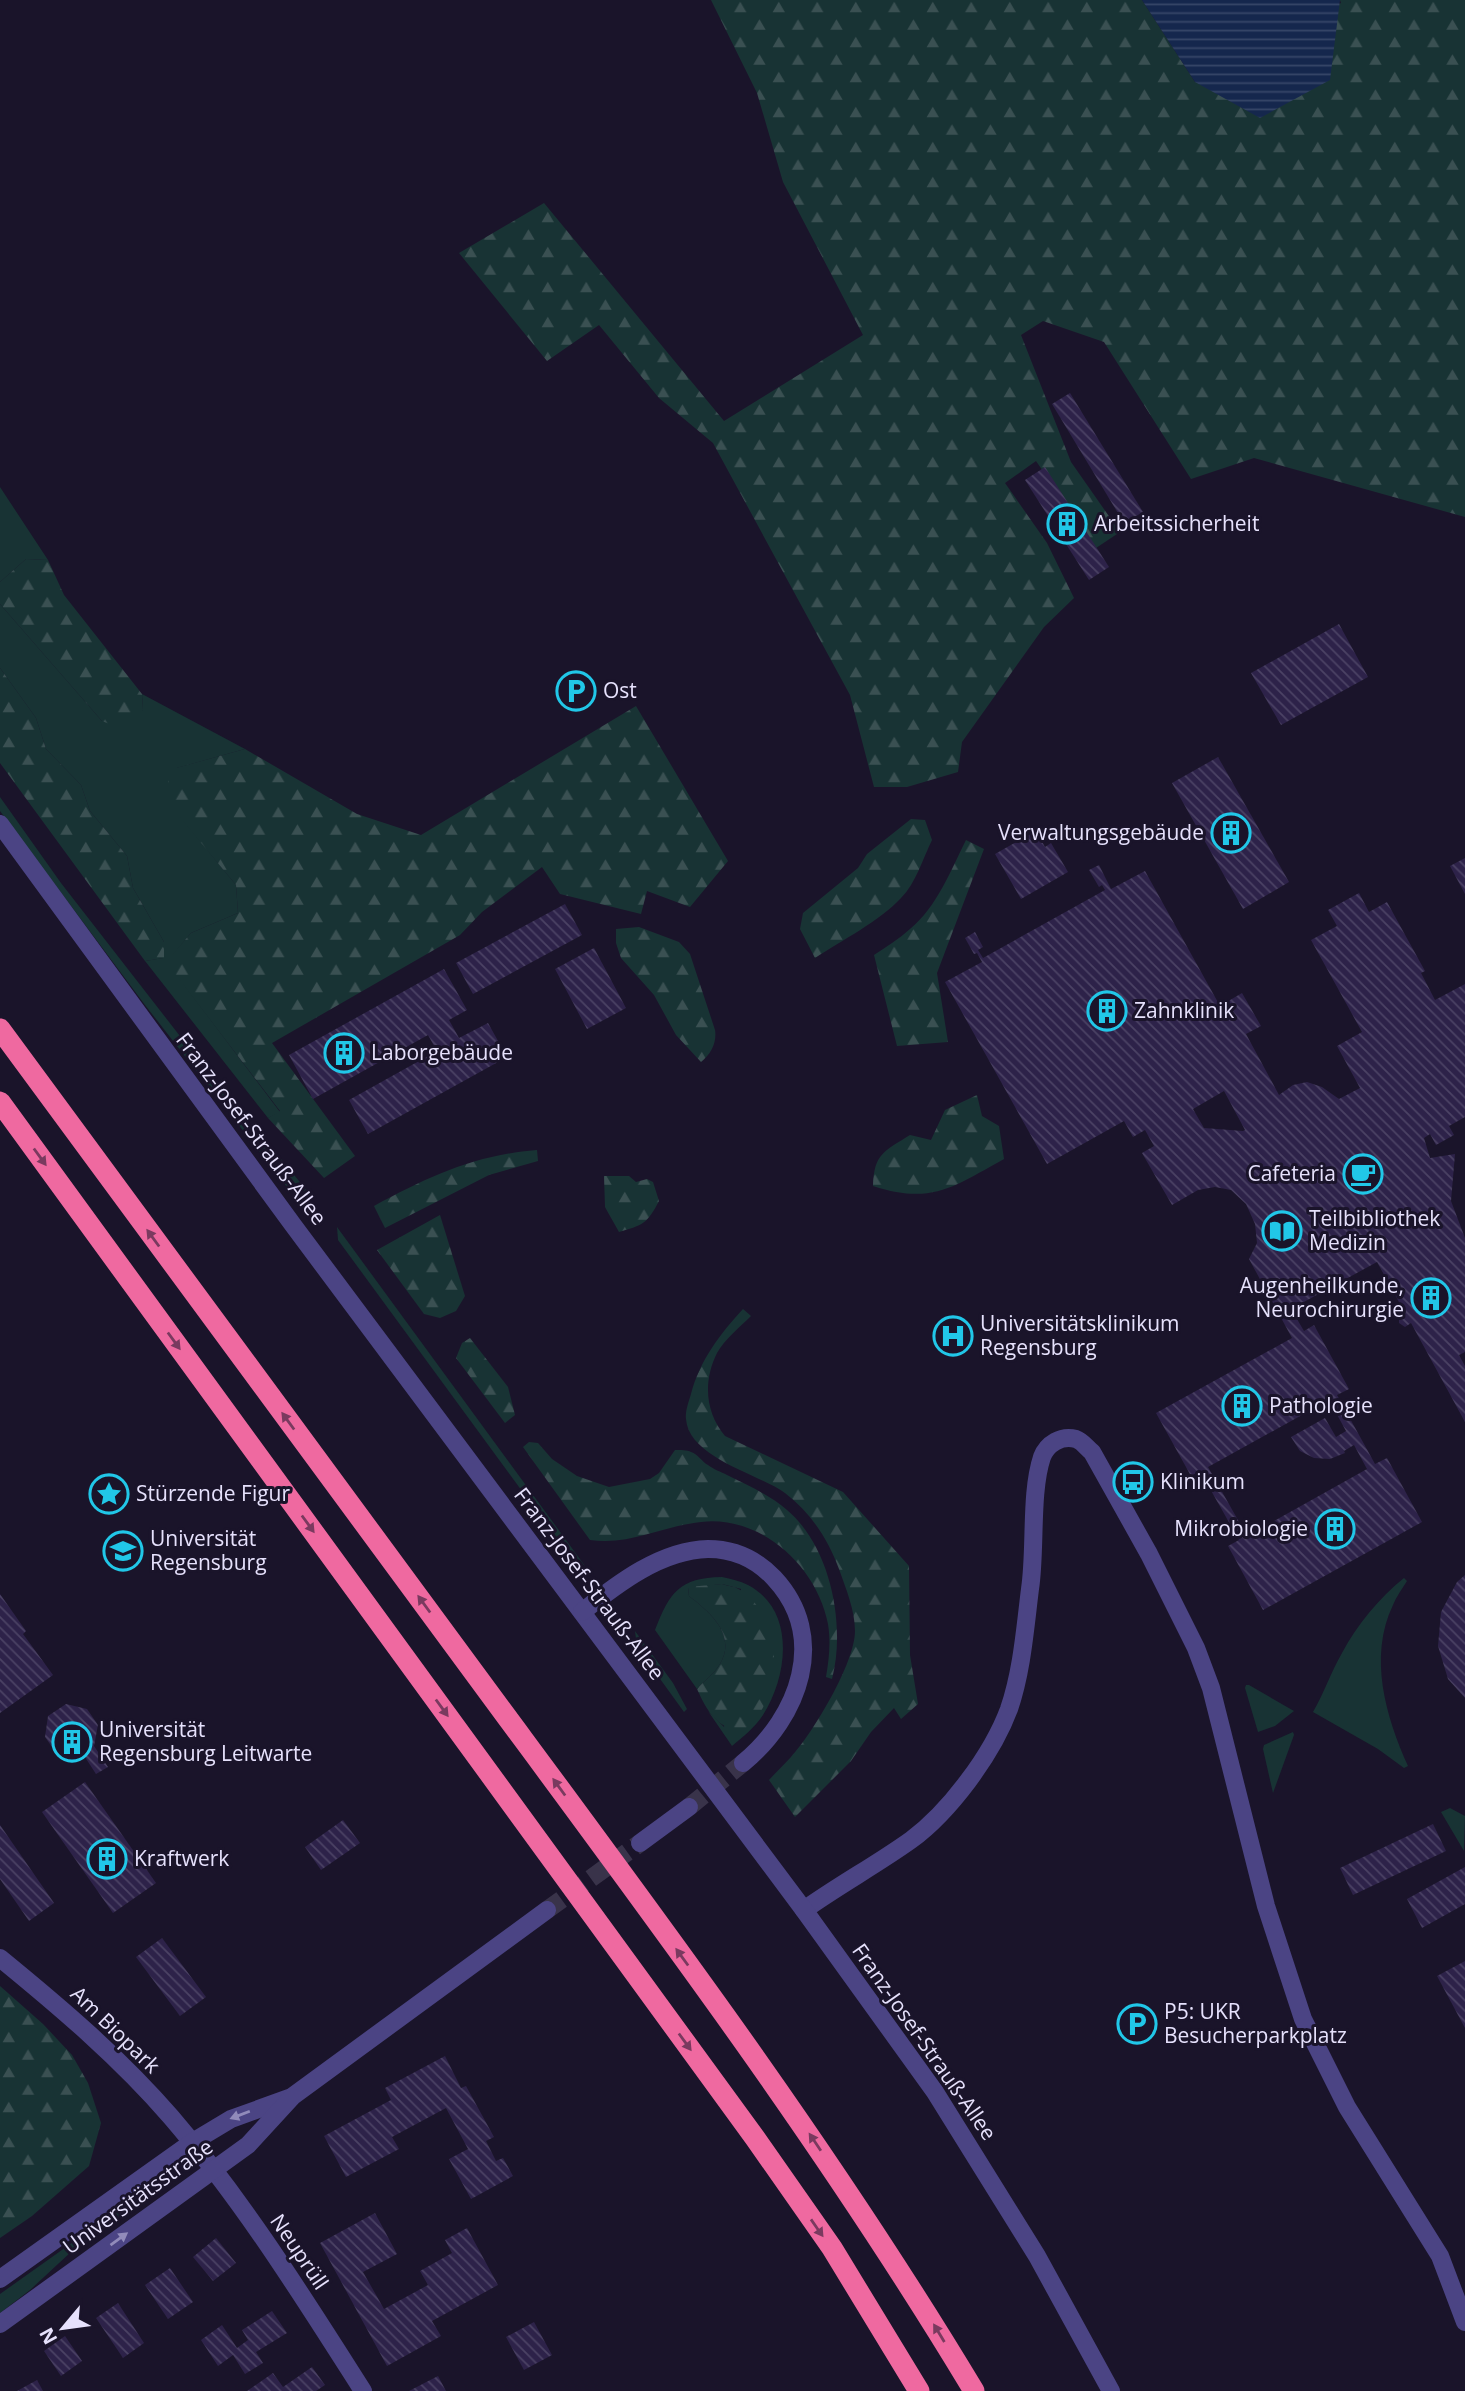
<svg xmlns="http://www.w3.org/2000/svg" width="1465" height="2391" font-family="'Open Sans',sans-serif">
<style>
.green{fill:#183334}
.forest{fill:url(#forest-firs)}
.water{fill:url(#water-rules)}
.building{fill:url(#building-back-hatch);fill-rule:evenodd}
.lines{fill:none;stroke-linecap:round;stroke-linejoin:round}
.tertiary-tunnel{stroke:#39334a;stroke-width:18;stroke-dasharray:18 9;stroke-linecap:butt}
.minor{stroke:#4b4484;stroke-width:18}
.tertiary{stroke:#4b4484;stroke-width:18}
.motorway{stroke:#ef69a0;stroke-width:21}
.oneway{fill:#7a3a5f}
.oneway2{fill:#918bba}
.labels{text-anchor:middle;stroke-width:6;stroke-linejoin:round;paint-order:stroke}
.poi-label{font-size:21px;fill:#e6e1fc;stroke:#1a142a;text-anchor:start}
.street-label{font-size:21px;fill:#e6e1fc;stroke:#1a142a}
</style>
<defs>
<pattern id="forest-firs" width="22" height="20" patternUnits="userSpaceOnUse" patternTransform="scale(1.75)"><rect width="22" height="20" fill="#183334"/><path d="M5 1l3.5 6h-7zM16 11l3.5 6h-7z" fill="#3a5052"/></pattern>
<pattern id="water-rules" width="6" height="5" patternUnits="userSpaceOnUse" patternTransform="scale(1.75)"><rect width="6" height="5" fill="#15274d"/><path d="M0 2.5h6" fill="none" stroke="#374668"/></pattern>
<pattern id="building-back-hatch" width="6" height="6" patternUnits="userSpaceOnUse" patternTransform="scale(1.75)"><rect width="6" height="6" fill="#2d2249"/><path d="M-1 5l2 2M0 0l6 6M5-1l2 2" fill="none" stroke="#4b4264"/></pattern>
</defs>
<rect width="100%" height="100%" fill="#1a142a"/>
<g class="green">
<path d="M 0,487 L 48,560 L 26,559 L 0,582 Z"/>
<path d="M 0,604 L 102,721 L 143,710 L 142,694 L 245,749 L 177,768 L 174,809 L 236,885 L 238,913 L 191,933 L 167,962 L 280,1112 L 268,1118 L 145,961 L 163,958 L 164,942 L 133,888 L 127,856 L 90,811 L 81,785 L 46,749 L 36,718 L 0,668 Z"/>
<path d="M 0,797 L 61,883 L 253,1130 L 269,1144 L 312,1197 L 287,1187 L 145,1005 L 0,811 Z"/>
<path d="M 337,1227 L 585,1566 L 563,1547 L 338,1240 Z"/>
<path d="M 722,1577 C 731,1579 740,1581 748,1585 C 796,1610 788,1676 763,1715 C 755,1727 743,1737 732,1746 L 708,1711 L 724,1727 L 741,1589 L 722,1584 L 688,1588 L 689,1596 C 710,1612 737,1635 720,1664 C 715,1673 704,1681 697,1689 L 655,1630 C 670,1592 679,1578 722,1577 Z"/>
<path d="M 1404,1578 L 1407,1581 C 1402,1589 1396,1597 1393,1605 C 1368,1657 1386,1717 1408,1766 L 1404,1768 L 1378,1749 L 1313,1712 C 1324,1693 1331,1672 1342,1653 C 1357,1625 1379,1598 1404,1578 Z"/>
<path d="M 635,1631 L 673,1683 L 687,1709 L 684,1712 L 637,1647 Z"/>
<path d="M 1246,1685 L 1249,1685 L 1294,1711 L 1275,1726 L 1258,1732 L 1245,1688 Z"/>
<path d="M 1293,1732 L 1294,1735 L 1273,1793 L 1263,1749 L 1264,1745 Z"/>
<path d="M 1450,1808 L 1465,1816 L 1464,1851 L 1441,1812 Z"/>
<path d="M 145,2191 L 149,2196 L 72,2251 L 30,2290 L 0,2313 L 0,2294 Z"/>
</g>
<g class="forest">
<path d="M 711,0 L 1142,0 L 1195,82 L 1341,3 L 1340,0 L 1465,0 L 1465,517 L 1254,458 L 1191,479 L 1104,342 L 1043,321 L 1021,335 L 1071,462 L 1120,532 L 1096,548 L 1036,461 L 1005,483 L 1047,543 L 1074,598 L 1044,627 L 962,742 L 958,772 L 907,787 L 874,787 L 850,695 L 713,443 L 659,398 L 599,325 L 547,361 L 459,253 L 544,203 L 724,421 L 863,335 L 783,182 L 757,93 Z"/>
<path d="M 26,559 L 48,560 L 64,595 L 142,694 L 143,710 L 122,729 L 102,721 L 0,604 L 0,582 Z"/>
<path d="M 0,668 L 36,718 L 46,749 L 81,785 L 90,811 L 127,856 L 133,888 L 164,942 L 164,958 L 145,961 L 0,763 Z"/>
<path d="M 636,706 L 728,861 L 690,907 L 647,891 L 641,914 L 560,894 L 542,867 L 482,912 L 460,935 L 272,1043 L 355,1156 L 324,1178 L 268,1118 L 280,1111 L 166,962 L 191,933 L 238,913 L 236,885 L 173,809 L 168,780 L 176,768 L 245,749 L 357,814 L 421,835 Z"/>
<path d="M 911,819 L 925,820 L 932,840 C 923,858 916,883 901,898 C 881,920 841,941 815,958 L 800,929 L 803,913 L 858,868 L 867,854 Z"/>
<path d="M 966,840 L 984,849 L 937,973 L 948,1042 L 897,1046 L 874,955 C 886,947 899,939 910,929 C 937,907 951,870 966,840 Z"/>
<path d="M 639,927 L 679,942 L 690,954 L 715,1030 C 717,1042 711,1054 701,1062 L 676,1035 L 654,995 L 621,958 L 616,943 L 616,929 Z"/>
<path d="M 977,1095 L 982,1116 L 999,1126 L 1004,1159 C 953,1187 932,1205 873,1186 C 874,1153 885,1151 910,1135 L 931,1140 L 945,1110 Z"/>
<path d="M 537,1150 L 538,1161 L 489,1175 L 385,1228 L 374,1206 C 428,1177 474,1155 537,1150 Z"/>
<path d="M 604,1176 L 629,1176 L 636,1182 L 647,1179 L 653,1182 L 659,1201 C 647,1224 643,1225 619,1232 L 605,1207 Z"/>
<path d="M 440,1215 L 465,1296 L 456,1311 L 440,1318 L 424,1314 L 377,1250 Z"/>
<path d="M 743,1309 L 751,1316 C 740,1327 724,1340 717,1353 C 703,1381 705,1412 725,1436 L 843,1492 L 909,1566 L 910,1655 L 918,1704 L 901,1719 L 894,1708 L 871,1732 L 851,1761 L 795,1817 L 769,1780 C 776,1772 784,1765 791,1757 C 813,1733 855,1663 855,1631 C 855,1610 846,1589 839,1569 C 828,1539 811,1513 785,1493 C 759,1474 689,1458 686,1419 C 685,1411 689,1401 691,1394 C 700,1360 720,1334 743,1309 Z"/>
<path d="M 470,1338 L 508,1387 L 515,1415 L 505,1423 L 456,1358 L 462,1343 Z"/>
<path d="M 529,1442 L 538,1443 L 552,1459 L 577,1476 L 609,1487 L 650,1479 L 659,1473 L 675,1450 C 680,1450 687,1450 691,1452 C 698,1454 702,1462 708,1465 C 713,1469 721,1472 727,1475 C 747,1485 770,1495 787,1510 C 831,1547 846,1626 832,1679 L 826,1677 C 829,1660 831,1642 828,1624 C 817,1566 761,1515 701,1522 C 662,1526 629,1546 590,1540 L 523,1447 Z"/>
<path d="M 722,1584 C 728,1586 737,1587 742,1591 C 781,1619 783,1682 756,1719 C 752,1724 746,1729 740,1733 C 715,1724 708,1713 697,1689 C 704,1681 715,1673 720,1664 C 737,1635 710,1612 689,1596 L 688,1587 Z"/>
<path d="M 0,1986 L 43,2024 L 72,2055 L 88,2083 L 101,2123 L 89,2166 L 32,2216 L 0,2238 Z"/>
</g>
<path class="water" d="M 1142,0 L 1340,0 L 1330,80 L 1260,118 L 1195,82 Z"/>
<g class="building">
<path d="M 1070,393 L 1143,512 L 1124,523 L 1052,404 Z"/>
<path d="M 1045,467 L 1109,567 L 1089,580 L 1025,480 Z"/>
<path d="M 1339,624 L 1368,677 L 1281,725 L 1251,673 Z"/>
<path d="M 1218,757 L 1289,882 L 1243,909 L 1172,783 Z"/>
<path d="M 1036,831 L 1045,847 L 1051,843 L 1068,872 L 1021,899 L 995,854 Z"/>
<path d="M 1465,858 L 1465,894 L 1450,866 Z"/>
<path d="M 1099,865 L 1111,889 L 1145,871 L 1220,1006 L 1242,993 L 1261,1026 L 1246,1034 L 1279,1095 L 1293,1085 L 1307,1082 L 1322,1087 L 1339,1099 L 1360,1088 L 1337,1046 L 1362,1032 L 1311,940 L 1337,926 L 1328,910 L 1359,893 L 1369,912 L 1387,902 L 1425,971 L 1421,973 L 1435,1000 L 1465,984 L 1465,1117 L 1449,1126 L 1454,1135 L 1436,1145 L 1430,1134 L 1424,1138 L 1430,1158 L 1455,1154 L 1451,1201 L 1465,1238 L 1465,1352 L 1459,1355 L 1465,1366 L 1465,1422 L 1411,1323 L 1405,1327 L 1399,1323 L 1399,1317 L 1405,1313 L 1377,1262 L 1291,1309 L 1304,1331 L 1314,1325 L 1349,1389 L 1337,1395 L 1375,1464 L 1387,1458 L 1422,1522 L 1263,1610 L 1228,1546 L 1239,1540 L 1200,1471 L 1191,1476 L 1156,1413 L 1292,1338 L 1249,1259 L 1257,1243 L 1255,1224 L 1246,1204 L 1231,1190 L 1215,1187 L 1198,1190 L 1172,1205 L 1142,1153 L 1154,1146 L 1145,1130 L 1133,1137 L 1124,1121 L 1047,1164 L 945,982 L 982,962 L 977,953 L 974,954 L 965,938 L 975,932 L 983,947 L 978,950 L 983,958 L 1105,890 L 1102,885 L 1099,887 L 1089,870 ZM 1224,1091 L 1245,1130 L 1243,1131 L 1204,1128 L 1193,1109 ZM 1329,1400 L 1346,1431 L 1336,1437 L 1325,1418 L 1291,1437 L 1300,1451 L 1314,1458 L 1330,1459 L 1345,1453 L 1344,1451 L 1354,1445 L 1367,1469 L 1247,1536 L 1208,1467 Z"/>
<path d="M 565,904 L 582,935 L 473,994 L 456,963 Z"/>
<path d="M 594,948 L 626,1008 L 587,1029 L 555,969 Z"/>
<path d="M 444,969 L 467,1010 L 449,1020 L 459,1038 L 488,1023 L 507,1057 L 368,1134 L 349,1100 L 437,1051 L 428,1035 L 313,1099 L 289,1055 Z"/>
<path d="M 1465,1575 L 1465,1698 L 1448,1679 L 1438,1646 L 1441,1612 L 1457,1582 Z"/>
<path d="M 0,1594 L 26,1631 L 23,1634 L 53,1675 L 0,1713 Z"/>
<path d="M 66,1704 L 87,1709 L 98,1725 L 94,1746 L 108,1767 L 96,1774 L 83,1754 L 77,1758 L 57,1754 L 45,1737 L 48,1716 Z"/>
<path d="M 85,1782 L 156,1883 L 113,1913 L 42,1812 Z"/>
<path d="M 343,1820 L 360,1843 L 321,1870 L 305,1847 Z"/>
<path d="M 1433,1824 L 1446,1851 L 1353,1895 L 1340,1868 Z"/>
<path d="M 0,1825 L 54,1903 L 29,1921 L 0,1879 Z"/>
<path d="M 1465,1867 L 1465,1904 L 1422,1928 L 1407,1899 Z"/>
<path d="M 162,1938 L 206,1997 L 180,2016 L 136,1957 Z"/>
<path d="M 1465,1961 L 1465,2028 L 1437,1976 Z"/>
<path d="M 445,2056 L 461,2088 L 466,2086 L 494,2137 L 486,2141 L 496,2161 L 503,2158 L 513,2176 L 471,2199 L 449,2159 L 468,2149 L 446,2108 L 392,2137 L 399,2149 L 346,2177 L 324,2136 L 391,2100 L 385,2088 Z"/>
<path d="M 375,2213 L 397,2254 L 363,2272 L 384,2309 L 428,2285 L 420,2271 L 452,2253 L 445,2240 L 467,2228 L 498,2285 L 432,2321 L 441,2336 L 387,2366 L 320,2243 Z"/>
<path d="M 216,2238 L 236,2263 L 213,2281 L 193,2257 Z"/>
<path d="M 170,2268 L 193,2302 L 168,2319 L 145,2285 Z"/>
<path d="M 118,2303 L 144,2343 L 123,2358 L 96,2318 Z"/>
<path d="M 272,2311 L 287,2333 L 256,2352 L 263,2363 L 245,2374 L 233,2355 L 218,2366 L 201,2340 L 222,2325 L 237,2348 L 248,2340 L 242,2330 Z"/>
<path d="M 534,2322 L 552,2355 L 524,2370 L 506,2337 Z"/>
<path d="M 65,2336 L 82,2361 L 61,2376 L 44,2351 Z"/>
<path d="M 312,2367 L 325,2385 L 316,2391 L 247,2391 L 273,2373 L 283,2387 Z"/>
<path d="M 438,2376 L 446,2391 L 409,2391 Z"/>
<path d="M 37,2380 L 43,2391 L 17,2391 Z"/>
</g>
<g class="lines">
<g class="tertiary-tunnel">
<path d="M 689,1807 L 743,1763"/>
<path d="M 547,1910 L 640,1843"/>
</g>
<g class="minor">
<path d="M 804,1910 C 839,1885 876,1865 911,1840 C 949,1812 992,1755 1009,1709 C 1022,1671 1025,1629 1030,1589 C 1036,1550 1030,1493 1042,1457 C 1047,1444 1061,1435 1076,1439 C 1082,1441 1087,1448 1092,1452 L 1149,1554 L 1196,1648 L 1211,1688 L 1266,1906 L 1303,2019 L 1347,2107 L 1440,2256 L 1465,2322"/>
<path d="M 0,1958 C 60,2007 120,2058 171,2117 C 244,2202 303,2297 363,2391"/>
</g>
<g class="tertiary">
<path d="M 0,824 L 293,1225 L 804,1910 L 935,2092 L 1037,2256 L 1111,2391"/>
<path d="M 582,1612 C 617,1584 661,1550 708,1549 C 735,1549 756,1559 774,1578 C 829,1637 799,1717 743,1763"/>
<path d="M 640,1843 L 689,1807"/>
<path d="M 0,2279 L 191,2143 L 231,2119 L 289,2098"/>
<path d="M 0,2324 L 248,2145 L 293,2096 L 547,1910"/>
</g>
<g class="motorway">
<path d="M 0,1029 C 169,1260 339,1490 509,1720 C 671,1939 834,2158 974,2391"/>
<path d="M 0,1102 L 755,2138 L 832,2248 L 919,2391"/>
</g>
</g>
<defs><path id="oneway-solid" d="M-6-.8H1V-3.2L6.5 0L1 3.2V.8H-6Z" transform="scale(1.75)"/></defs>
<g class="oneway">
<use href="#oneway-solid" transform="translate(40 1157) rotate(54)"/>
<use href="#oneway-solid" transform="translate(153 1238) rotate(-126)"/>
<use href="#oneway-solid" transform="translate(174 1341) rotate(54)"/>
<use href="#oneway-solid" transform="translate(288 1421) rotate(-126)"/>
<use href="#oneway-solid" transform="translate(308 1524) rotate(54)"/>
<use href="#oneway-solid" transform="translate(424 1604) rotate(-126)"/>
<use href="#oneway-solid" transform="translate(442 1708) rotate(54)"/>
<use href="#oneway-solid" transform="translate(559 1787) rotate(-126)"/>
<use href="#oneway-solid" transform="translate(682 1957) rotate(-126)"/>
<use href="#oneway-solid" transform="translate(685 2042) rotate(54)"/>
<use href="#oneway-solid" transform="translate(815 2142) rotate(-124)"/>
<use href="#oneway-solid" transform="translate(817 2228) rotate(55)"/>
<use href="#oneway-solid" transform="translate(939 2333) rotate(-121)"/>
</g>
<g class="oneway2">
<use href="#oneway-solid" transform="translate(240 2115) rotate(159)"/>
<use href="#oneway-solid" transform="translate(119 2239) rotate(-36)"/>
</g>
<defs>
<g id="building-ring" transform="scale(2.0125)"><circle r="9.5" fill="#1a142a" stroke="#21c7e8" stroke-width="1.5"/><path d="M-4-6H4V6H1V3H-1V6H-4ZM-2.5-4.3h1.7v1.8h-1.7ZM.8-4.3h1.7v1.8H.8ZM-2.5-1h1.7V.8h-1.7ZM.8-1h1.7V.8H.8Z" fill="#21c7e8"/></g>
<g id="parking-ring" transform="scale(2.0125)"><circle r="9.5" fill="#1a142a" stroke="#21c7e8" stroke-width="1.5"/><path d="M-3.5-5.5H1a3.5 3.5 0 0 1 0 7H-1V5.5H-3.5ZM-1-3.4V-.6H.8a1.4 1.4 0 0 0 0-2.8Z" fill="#21c7e8"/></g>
<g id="cafe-ring" transform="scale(2.0125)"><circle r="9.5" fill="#1a142a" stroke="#21c7e8" stroke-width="1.5"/><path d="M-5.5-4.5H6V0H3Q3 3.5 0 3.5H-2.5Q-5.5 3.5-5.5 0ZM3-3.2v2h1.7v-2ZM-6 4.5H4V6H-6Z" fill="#21c7e8"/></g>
<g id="library-ring" transform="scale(2.0125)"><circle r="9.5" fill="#1a142a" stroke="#21c7e8" stroke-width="1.5"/><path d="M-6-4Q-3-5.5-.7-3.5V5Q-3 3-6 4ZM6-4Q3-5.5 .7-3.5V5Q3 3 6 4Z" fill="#21c7e8"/></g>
<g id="hospital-ring" transform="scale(2.0125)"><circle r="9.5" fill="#1a142a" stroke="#21c7e8" stroke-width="1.5"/><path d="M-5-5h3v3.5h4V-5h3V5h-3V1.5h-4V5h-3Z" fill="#21c7e8"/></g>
<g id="bus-ring" transform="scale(2.0125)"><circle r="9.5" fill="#1a142a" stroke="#21c7e8" stroke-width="1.5"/><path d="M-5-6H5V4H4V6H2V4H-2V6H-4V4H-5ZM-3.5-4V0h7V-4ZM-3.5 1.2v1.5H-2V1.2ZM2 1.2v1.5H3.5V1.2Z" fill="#21c7e8"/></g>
<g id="sight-ring" transform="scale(2.0125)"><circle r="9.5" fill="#1a142a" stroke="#21c7e8" stroke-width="1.5"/><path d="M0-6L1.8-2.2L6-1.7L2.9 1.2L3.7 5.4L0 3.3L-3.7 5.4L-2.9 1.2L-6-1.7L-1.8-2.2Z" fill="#21c7e8"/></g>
<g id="university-ring" transform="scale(2.0125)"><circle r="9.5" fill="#1a142a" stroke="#21c7e8" stroke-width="1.5"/><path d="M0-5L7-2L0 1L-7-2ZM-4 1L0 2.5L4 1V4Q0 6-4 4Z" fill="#21c7e8"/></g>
</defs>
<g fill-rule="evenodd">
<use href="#building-ring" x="1067" y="524"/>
<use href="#parking-ring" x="576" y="691"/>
<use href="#building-ring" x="1231" y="833"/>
<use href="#building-ring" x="1107" y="1011"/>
<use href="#building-ring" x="344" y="1053"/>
<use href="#cafe-ring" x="1363" y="1174"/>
<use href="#library-ring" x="1282" y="1231"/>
<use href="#building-ring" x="1431" y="1298"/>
<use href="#hospital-ring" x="953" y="1336"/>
<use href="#building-ring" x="1242" y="1406"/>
<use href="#bus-ring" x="1133" y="1482"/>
<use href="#sight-ring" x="109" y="1494"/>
<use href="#building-ring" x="1335" y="1529"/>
<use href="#university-ring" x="123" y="1551"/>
<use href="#building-ring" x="72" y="1742"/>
<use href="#building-ring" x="107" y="1859"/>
<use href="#parking-ring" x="1137" y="2024"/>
</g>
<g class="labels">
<g class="poi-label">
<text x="1094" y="531">Arbeitssicherheit</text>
<text x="603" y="698">Ost</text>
<text x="1204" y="840" text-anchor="end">Verwaltungsgebäude</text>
<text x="1134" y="1018">Zahnklinik</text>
<text x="371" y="1060">Laborgebäude</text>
<text x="1336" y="1181" text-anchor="end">Cafeteria</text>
<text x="1309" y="1226">Teilbibliothek<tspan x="1309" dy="24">Medizin</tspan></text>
<text x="1404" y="1293" text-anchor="end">Augenheilkunde,<tspan x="1404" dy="24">Neurochirurgie</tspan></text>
<text x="980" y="1331">Universitätsklinikum<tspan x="980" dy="24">Regensburg</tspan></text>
<text x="1269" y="1413">Pathologie</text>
<text x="1160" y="1489">Klinikum</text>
<text x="136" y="1501">Stürzende Figur</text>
<text x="1308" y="1536" text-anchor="end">Mikrobiologie</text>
<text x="150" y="1546">Universität<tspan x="150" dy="24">Regensburg</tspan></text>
<text x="99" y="1737">Universität<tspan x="99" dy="24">Regensburg Leitwarte</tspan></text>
<text x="134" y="1866">Kraftwerk</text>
<text x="1164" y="2019">P5: UKR<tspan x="1164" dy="24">Besucherparkplatz</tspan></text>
</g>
<g class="street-label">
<text transform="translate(251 1129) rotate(53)" y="7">Franz-Josef-Strauß-Allee</text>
<text transform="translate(589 1584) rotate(53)" y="7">Franz-Josef-Strauß-Allee</text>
<text transform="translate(115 2030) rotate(44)" y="7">Am Biopark</text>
<text transform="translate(924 2042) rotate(55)" y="7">Franz-Josef-Strauß-Allee</text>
<text transform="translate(138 2197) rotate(-36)" y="7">Universitätsstraße</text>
<text transform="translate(299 2252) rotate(56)" y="7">Neuprüll</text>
</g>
</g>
<g transform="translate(63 2328) rotate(241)" stroke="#1a142a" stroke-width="5" paint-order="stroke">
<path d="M0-5L12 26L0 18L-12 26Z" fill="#e6e1fc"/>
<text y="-10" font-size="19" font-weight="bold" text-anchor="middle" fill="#e6e1fc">N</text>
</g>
</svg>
